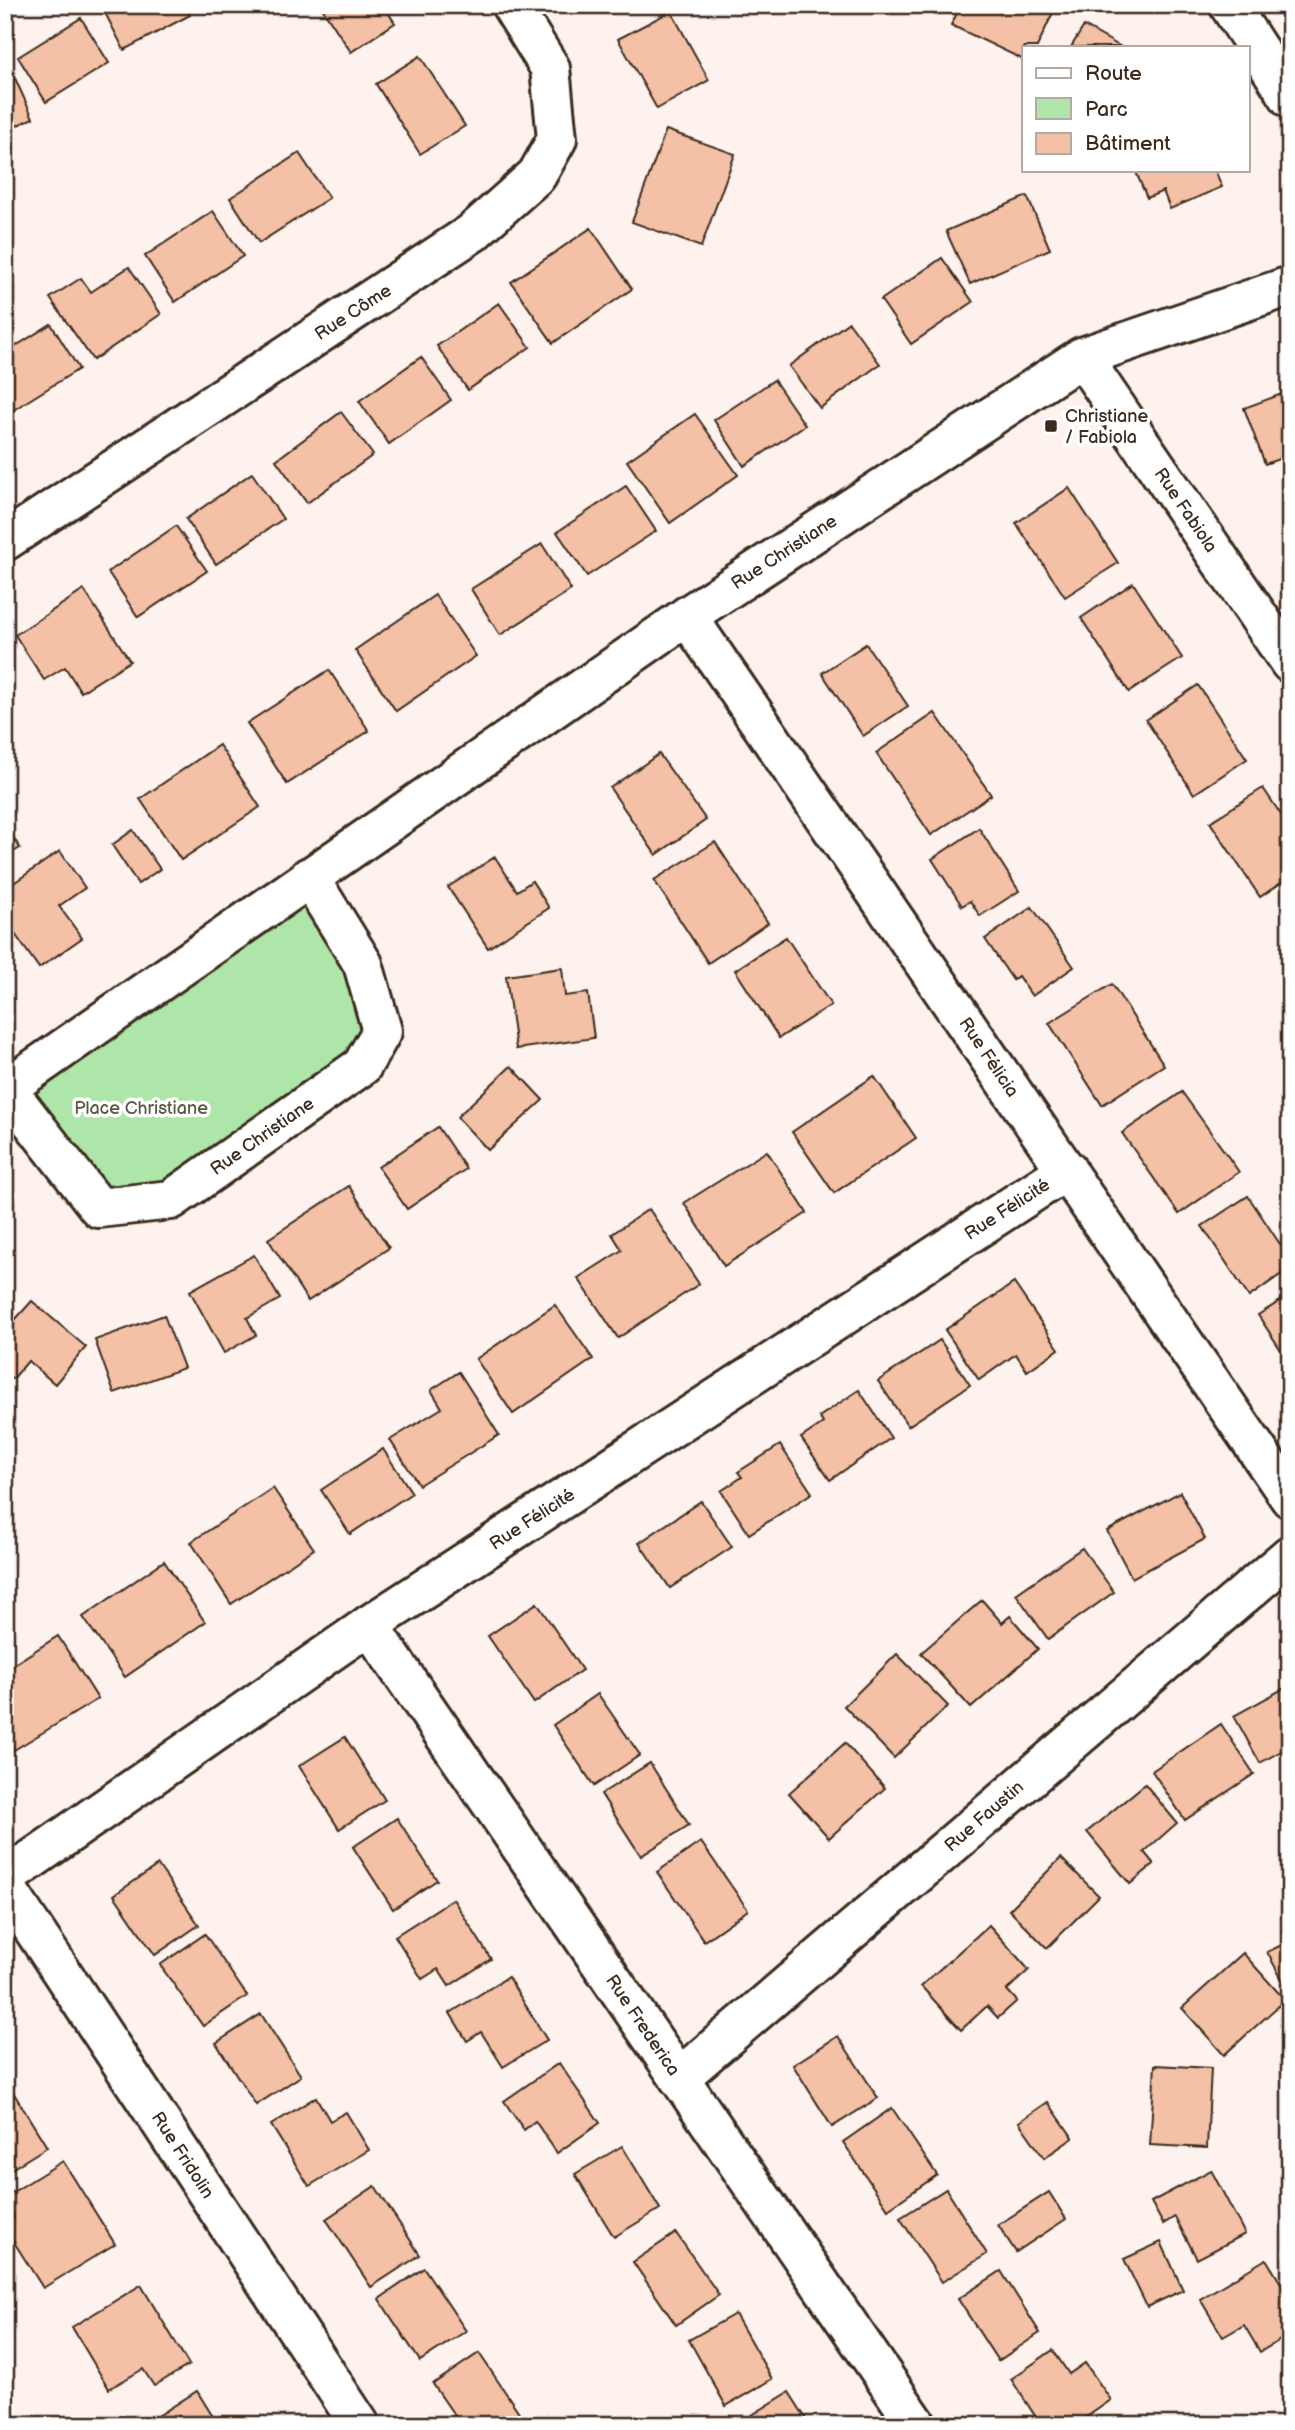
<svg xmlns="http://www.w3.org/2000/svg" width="1295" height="2430" font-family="'Balsamiq Sans',sans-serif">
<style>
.green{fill:#aee6a9;stroke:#748864;stroke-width:2}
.building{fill:#f4c0a6;stroke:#3b2a1e;stroke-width:2}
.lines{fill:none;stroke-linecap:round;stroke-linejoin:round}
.minor-casing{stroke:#3b2a1e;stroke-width:44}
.minor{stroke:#fff;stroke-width:38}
.poi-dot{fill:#3b2a1e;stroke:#fff;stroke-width:2.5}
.labels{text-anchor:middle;stroke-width:7;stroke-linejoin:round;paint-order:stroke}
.street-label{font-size:18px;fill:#3b2a1e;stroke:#fff}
.poi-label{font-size:18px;fill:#3b2a1e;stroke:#fff;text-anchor:start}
.park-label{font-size:18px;fill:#585941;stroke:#fff}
</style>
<rect width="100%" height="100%" fill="#fdf2ed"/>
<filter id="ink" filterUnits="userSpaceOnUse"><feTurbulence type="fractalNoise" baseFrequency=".0143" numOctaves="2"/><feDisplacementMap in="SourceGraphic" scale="14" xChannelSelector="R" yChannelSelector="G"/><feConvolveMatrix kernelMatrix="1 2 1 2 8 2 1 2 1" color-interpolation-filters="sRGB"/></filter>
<g filter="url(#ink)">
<path class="green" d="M 309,877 L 382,1031 L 171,1200 L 99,1208 L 6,1089 Z"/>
<g class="building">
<path d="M 101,5 L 185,5 L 190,15 L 124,50 Z"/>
<path d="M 320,5 L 383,5 L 395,23 L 351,52 Z"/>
<path d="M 961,5 L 1054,5 L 1056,6 L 1037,47 L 1024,47 L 1024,60 L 951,25 Z"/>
<path d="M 671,11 L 709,80 L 657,109 L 618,39 Z"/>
<path d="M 81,18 L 109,63 L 46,102 L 18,57 Z"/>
<path d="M 1084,26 L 1121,47 L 1071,47 Z"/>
<path d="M 420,56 L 465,126 L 420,154 L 376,84 Z"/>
<path d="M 9,65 L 33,118 L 5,131 L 5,67 Z"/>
<path d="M 666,130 L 735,154 L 701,247 L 632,222 Z"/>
<path d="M 299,153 L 329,198 L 259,243 L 230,198 Z"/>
<path d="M 1135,170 L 1215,170 L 1222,187 L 1170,209 L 1163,191 L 1147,198 Z"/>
<path d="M 1027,196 L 1050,249 L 970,284 L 946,231 Z"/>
<path d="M 213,211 L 243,256 L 175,302 L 145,256 Z"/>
<path d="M 591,228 L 632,289 L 553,343 L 511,282 Z"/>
<path d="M 942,258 L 973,302 L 911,344 L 881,300 Z"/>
<path d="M 129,267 L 161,314 L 93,360 L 50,298 L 81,278 L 91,292 Z"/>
<path d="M 499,303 L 530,347 L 468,390 L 437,346 Z"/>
<path d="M 849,322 L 880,364 L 820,408 L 789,366 Z"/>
<path d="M 51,324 L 79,369 L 10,412 L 5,405 L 5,353 Z"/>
<path d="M 421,357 L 451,400 L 389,444 L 359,401 Z"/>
<path d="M 774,380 L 805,425 L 744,466 L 714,420 Z"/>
<path d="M 1290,391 L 1290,455 L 1265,464 L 1244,408 Z"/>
<path d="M 341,412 L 373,455 L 307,503 L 276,460 Z"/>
<path d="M 695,414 L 738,475 L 670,523 L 627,461 Z"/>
<path d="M 252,473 L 283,519 L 216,564 L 186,519 Z"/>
<path d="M 626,486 L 656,531 L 587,576 L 557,532 Z"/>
<path d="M 1069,488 L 1118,563 L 1065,597 L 1016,523 Z"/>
<path d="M 176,526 L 207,571 L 138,617 L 108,572 Z"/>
<path d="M 542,544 L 571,590 L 500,635 L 471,589 Z"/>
<path d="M 1133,583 L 1182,658 L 1129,692 L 1081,618 Z"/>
<path d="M 84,590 L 130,661 L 81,692 L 65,667 L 44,680 L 15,635 Z"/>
<path d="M 435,595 L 476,656 L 396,711 L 355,650 Z"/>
<path d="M 866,644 L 908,706 L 863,736 L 822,673 Z"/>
<path d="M 329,670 L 369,731 L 287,784 L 247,723 Z"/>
<path d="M 1198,685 L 1247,759 L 1194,794 L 1146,720 Z"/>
<path d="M 935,713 L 991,795 L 931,835 L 876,753 Z"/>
<path d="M 219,745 L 260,807 L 181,860 L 140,799 Z"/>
<path d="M 659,754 L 706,820 L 656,855 L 610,788 Z"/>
<path d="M 1263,788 L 1290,828 L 1290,877 L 1260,897 L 1210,822 Z"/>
<path d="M 5,825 L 20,848 L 5,857 Z"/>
<path d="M 979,828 L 1019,891 L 980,916 L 970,901 L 962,906 L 932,859 Z"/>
<path d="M 133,830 L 160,869 L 138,884 L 112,845 Z"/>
<path d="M 715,842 L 768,923 L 708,963 L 654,880 Z"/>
<path d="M 60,851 L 85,888 L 59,906 L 82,938 L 39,968 L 5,920 L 5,889 Z"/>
<path d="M 495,857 L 517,891 L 532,881 L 549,908 L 488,948 L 448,887 Z"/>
<path d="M 1032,907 L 1074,967 L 1032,996 L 1018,976 L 1013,980 L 985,939 Z"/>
<path d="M 786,937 L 831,1005 L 779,1038 L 735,970 Z"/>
<path d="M 562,968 L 565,996 L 588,993 L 594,1038 L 516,1049 L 506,976 Z"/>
<path d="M 1112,984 L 1164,1065 L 1102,1105 L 1049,1023 Z"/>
<path d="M 511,1066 L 543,1100 L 488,1150 L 457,1117 Z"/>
<path d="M 874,1076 L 916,1138 L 834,1193 L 792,1132 Z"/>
<path d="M 1182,1092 L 1239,1172 L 1179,1214 L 1122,1133 Z"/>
<path d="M 438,1127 L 466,1169 L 407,1209 L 378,1167 Z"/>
<path d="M 767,1151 L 807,1213 L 724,1266 L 684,1203 Z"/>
<path d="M 349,1186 L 389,1248 L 308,1301 L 268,1239 Z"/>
<path d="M 1248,1196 L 1290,1259 L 1290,1268 L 1249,1297 L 1202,1226 Z"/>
<path d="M 649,1209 L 699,1284 L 618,1338 L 578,1278 L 622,1250 L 612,1234 Z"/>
<path d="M 254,1255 L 280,1299 L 247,1318 L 256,1335 L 224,1353 L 190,1291 Z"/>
<path d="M 1014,1283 L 1059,1349 L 1027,1371 L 1016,1354 L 979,1380 L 945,1330 Z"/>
<path d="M 1290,1295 L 1290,1364 L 1258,1315 Z"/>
<path d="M 32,1301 L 86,1347 L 55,1384 L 28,1361 L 13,1379 L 5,1373 L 5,1331 Z"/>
<path d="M 555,1305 L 593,1359 L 513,1414 L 476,1359 Z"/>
<path d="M 164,1315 L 184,1368 L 114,1393 L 95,1340 Z"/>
<path d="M 940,1340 L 970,1385 L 908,1426 L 878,1381 Z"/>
<path d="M 459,1372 L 499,1435 L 419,1485 L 390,1440 L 442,1408 L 431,1390 Z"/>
<path d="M 859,1390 L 891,1438 L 830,1480 L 801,1438 L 823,1423 L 819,1417 Z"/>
<path d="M 780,1445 L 812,1493 L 749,1534 L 721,1491 L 742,1477 L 738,1472 Z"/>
<path d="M 383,1449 L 412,1493 L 350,1534 L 321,1490 Z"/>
<path d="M 273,1488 L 314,1549 L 231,1604 L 191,1542 Z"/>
<path d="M 1180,1492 L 1205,1539 L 1132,1578 L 1107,1531 Z"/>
<path d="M 701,1501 L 732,1547 L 670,1588 L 639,1543 Z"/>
<path d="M 1082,1548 L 1114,1592 L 1048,1639 L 1016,1594 Z"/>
<path d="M 164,1561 L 205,1622 L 125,1677 L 83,1617 Z"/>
<path d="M 982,1600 L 1002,1623 L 1010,1616 L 1038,1649 L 971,1708 L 921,1653 Z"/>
<path d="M 537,1603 L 582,1670 L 534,1703 L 488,1636 Z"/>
<path d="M 58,1636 L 98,1699 L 14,1750 L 5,1736 L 5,1670 Z"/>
<path d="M 897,1654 L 948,1706 L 894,1758 L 844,1706 Z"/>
<path d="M 1290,1685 L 1290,1746 L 1260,1763 L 1234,1716 Z"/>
<path d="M 598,1694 L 640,1755 L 594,1786 L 553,1725 Z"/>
<path d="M 1221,1724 L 1254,1774 L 1185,1820 L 1152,1771 Z"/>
<path d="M 345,1737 L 385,1800 L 339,1829 L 299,1766 Z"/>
<path d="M 845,1743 L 885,1788 L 829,1838 L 789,1793 Z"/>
<path d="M 650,1763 L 689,1825 L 641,1856 L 601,1794 Z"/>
<path d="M 1145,1784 L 1177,1823 L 1144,1852 L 1154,1864 L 1130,1884 L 1087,1832 Z"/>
<path d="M 397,1818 L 437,1880 L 393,1909 L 353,1847 Z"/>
<path d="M 701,1842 L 748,1910 L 704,1941 L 657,1872 Z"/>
<path d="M 1061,1858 L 1099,1896 L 1047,1948 L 1009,1910 Z"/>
<path d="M 158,1865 L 199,1925 L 155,1955 L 114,1895 Z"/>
<path d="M 453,1899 L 491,1959 L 449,1986 L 438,1969 L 422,1979 L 395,1936 Z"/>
<path d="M 989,1925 L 1029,1970 L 1007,1990 L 1017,2001 L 998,2018 L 987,2006 L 961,2030 L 921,1986 Z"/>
<path d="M 205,1934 L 247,1996 L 203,2026 L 160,1965 Z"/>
<path d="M 1290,1941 L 1290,1994 L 1267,1952 Z"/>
<path d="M 1243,1953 L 1285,2000 L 1224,2055 L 1182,2008 Z"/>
<path d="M 508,1977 L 547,2040 L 503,2067 L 481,2032 L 467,2041 L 450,2013 Z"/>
<path d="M 261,2014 L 301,2076 L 256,2105 L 216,2043 Z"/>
<path d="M 838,2036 L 878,2098 L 832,2127 L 793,2065 Z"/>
<path d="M 559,2063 L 600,2123 L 557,2153 L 535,2121 L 524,2130 L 504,2101 Z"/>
<path d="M 1155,2065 L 1211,2068 L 1207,2148 L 1150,2145 Z"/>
<path d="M 8,2084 L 47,2147 L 5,2173 L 5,2086 Z"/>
<path d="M 316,2097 L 330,2121 L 346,2112 L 369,2150 L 309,2186 L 271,2125 Z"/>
<path d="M 1048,2102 L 1073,2138 L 1044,2158 L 1019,2122 Z"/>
<path d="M 892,2108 L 937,2175 L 888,2209 L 843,2142 Z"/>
<path d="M 622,2146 L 660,2209 L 614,2237 L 575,2174 Z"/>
<path d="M 63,2161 L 115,2244 L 43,2288 L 5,2228 L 5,2223 L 14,2217 L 5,2203 L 5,2197 Z"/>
<path d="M 1211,2170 L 1245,2234 L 1197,2259 L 1175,2217 L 1163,2224 L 1151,2202 Z"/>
<path d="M 375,2186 L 420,2255 L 371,2287 L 326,2219 Z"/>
<path d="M 946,2189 L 987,2254 L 942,2282 L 900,2218 Z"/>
<path d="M 1049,2192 L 1066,2219 L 1016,2252 L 998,2225 Z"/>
<path d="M 676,2233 L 719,2295 L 676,2325 L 633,2262 Z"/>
<path d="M 1161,2242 L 1183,2290 L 1147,2307 L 1124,2259 Z"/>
<path d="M 1266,2259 L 1290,2298 L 1290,2334 L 1260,2352 L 1244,2325 L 1223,2337 L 1200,2299 Z"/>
<path d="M 424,2268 L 466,2331 L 420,2361 L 379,2299 Z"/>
<path d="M 1001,2271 L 1040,2333 L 998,2361 L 958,2299 Z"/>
<path d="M 141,2285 L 189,2365 L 154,2386 L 143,2369 L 109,2389 L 72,2327 Z"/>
<path d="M 735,2314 L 772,2379 L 726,2406 L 689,2340 Z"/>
<path d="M 1053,2350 L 1069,2374 L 1085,2363 L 1111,2400 L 1075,2425 L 1041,2425 L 1011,2379 Z"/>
<path d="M 479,2353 L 520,2414 L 504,2425 L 461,2425 L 433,2384 Z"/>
<path d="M 197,2391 L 218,2425 L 144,2425 Z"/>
<path d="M 789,2392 L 810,2425 L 736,2425 Z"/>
</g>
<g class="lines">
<g class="minor-casing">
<g id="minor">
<path d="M 1229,5 L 1290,98"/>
<path d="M 1082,357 L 1290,663"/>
<path d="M 5,541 L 472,233 L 537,175 L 557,139 L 550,68 L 511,5"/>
<path d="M 687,616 L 1290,1498"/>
<path d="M 5,1087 L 99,1208 L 171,1200 L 362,1066 L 382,1031 L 363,964 L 309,877"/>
<path d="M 5,1089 L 687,616 L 1082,357 L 1290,286"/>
<path d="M 369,1625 L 917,2425"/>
<path d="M 5,1878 L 369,1625 L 1067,1170"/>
<path d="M 5,1886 L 360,2425"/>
<path d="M 679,2078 L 1290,1555"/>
</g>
</g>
<use href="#minor" class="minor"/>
</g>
</g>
<rect class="poi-dot" x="1044" y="419" width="14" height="14" rx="3.5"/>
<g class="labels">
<g class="street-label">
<text transform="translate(353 312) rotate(-33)" y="6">Rue Côme</text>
<text transform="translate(1186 510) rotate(56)" y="6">Rue Fabiola</text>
<text transform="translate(784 552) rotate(-33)" y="6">Rue Christiane</text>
<text transform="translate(989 1057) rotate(56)" y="6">Rue Félicia</text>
<text transform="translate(262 1136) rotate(-35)" y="6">Rue Christiane</text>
<text transform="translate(1007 1209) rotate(-33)" y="6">Rue Félicité</text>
<text transform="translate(532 1519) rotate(-33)" y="6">Rue Félicité</text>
<text transform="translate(984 1816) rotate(-41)" y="6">Rue Faustin</text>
<text transform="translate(643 2025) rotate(56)" y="6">Rue Frederica</text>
<text transform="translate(183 2155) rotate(57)" y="6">Rue Fridolin</text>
</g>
<g class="poi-label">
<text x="1065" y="422">Christiane<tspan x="1065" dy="21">/ Fabiola</tspan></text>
</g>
<g class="park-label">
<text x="141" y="1114">Place Christiane</text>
</g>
</g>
<rect width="1295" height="2430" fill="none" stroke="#fff" stroke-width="28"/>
<rect x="14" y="14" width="1267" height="2402" fill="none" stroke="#3b2a1e" stroke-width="2.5" filter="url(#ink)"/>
<rect x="1022" y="46" width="228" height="126" fill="#ffffff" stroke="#b1aaa5" stroke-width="2"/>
<rect x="1036" y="68" width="35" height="10" fill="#ffffff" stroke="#b1aaa5" stroke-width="2"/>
<text x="1085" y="80" font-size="21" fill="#3b2a1e">Route</text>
<rect x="1036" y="98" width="35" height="21" fill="#aee6a9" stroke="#b1aaa5" stroke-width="2"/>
<text x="1085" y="116" font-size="21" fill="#3b2a1e">Parc</text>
<rect x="1036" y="133" width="35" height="21" fill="#f4c0a6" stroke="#b1aaa5" stroke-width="2"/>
<text x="1085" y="150" font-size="21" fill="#3b2a1e">Bâtiment</text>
</svg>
